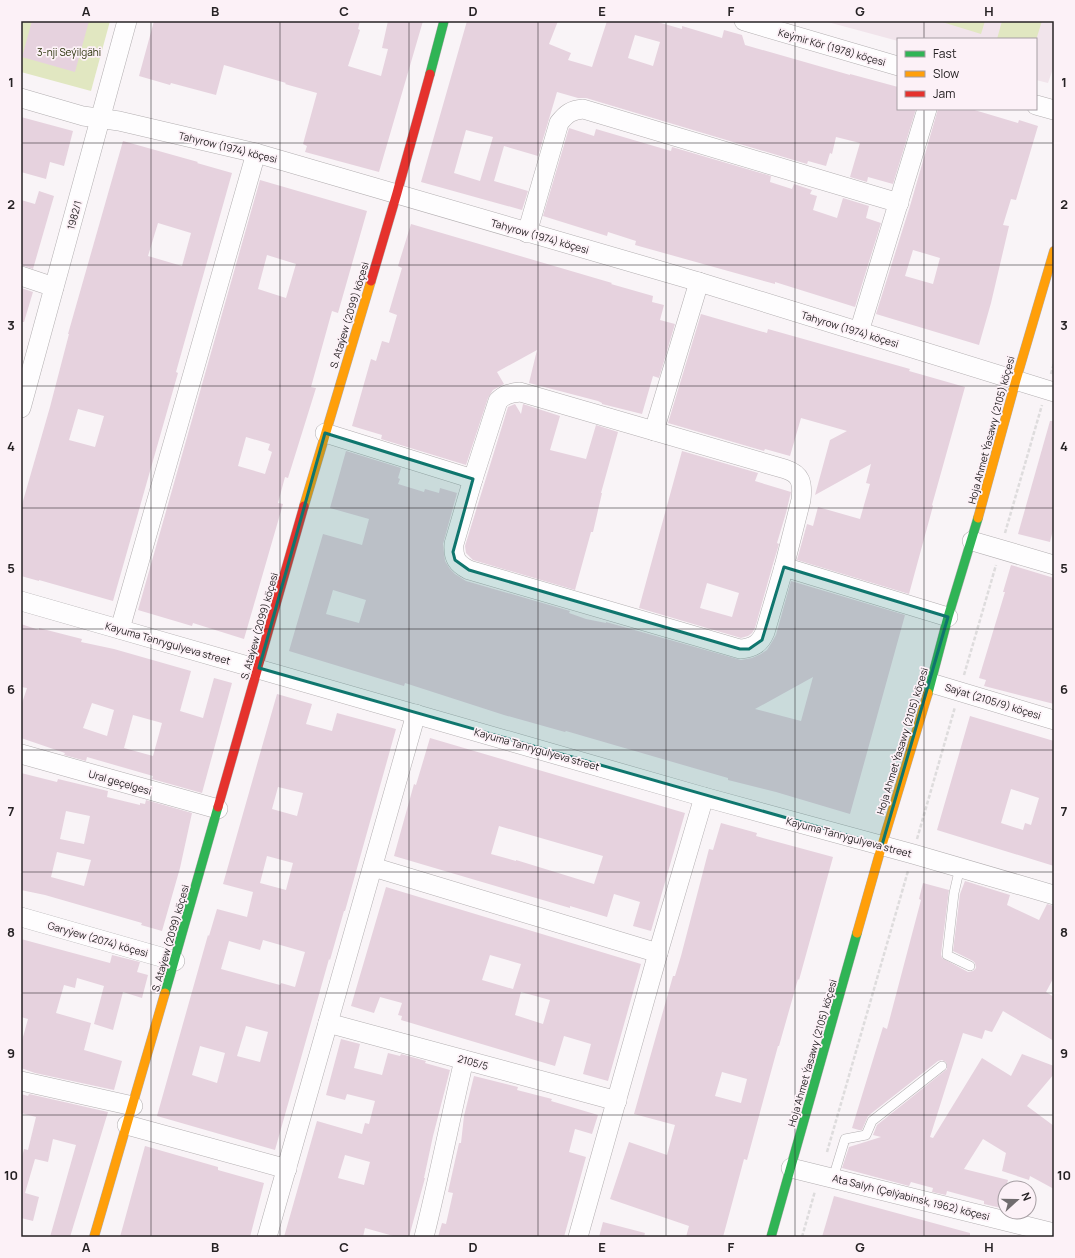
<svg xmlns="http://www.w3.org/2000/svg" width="1075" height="1258" font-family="Manrope,sans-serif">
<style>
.built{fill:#f1e4eb}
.green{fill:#e1e7c1}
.building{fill:#e6d2de;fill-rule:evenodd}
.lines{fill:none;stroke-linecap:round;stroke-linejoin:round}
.lane-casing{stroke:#b3afb1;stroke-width:10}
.street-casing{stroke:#b3afb1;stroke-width:20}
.fast-casing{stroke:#b3afb1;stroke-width:10}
.slow-casing{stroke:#b3afb1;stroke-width:10}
.jam-casing{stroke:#b3afb1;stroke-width:10}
.path{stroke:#dedcdd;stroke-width:2.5;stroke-dasharray:4 2;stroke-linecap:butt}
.lane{stroke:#fefdfe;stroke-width:9}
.street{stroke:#fefdfe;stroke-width:19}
.fast{stroke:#30b455;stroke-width:9}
.slow{stroke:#ff9f0a;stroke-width:9}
.jam{stroke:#e5322d;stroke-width:9}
.marked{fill:#0f766e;fill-opacity:0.2;stroke:#0f766e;stroke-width:3;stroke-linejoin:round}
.grid{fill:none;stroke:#262224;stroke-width:1;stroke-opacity:0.55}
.labels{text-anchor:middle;stroke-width:3.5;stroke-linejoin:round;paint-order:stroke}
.street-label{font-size:10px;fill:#262224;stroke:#fcf1f7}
.park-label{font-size:10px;fill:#2b320a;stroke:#fcf1f7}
.neatline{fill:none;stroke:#262224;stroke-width:1.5}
.grid-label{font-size:13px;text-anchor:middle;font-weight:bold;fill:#262224}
</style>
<rect width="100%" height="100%" fill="#f9f4f7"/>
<path class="built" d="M 824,21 L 1054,21 L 1054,66 L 1048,83 L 1036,80 L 1036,39 L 898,39 L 898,41 Z"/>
<g class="green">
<path d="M 21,21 L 110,21 L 91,91 L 21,72 Z"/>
<path d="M 939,21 L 985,21 L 981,34 Z"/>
<path d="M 1002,21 L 1042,21 L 1036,40 L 1036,39 L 997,39 Z"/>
</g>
<g class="building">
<path d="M 32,21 L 89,21 L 75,72 L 22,57 Z"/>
<path d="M 154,21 L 360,21 L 358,29 L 360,30 L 348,66 L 381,76 L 388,49 L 382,48 L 388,21 L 423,21 L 379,172 L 305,152 L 307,146 L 303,144 L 317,93 L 285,84 L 286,83 L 224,65 L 216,95 L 171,83 L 170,85 L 139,76 Z"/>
<path d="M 467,21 L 558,21 L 549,44 L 571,53 L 568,60 L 592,67 L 607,21 L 654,21 L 682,29 L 682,26 L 722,38 L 724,30 L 742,35 L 745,45 L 850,75 L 850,74 L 898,87 L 898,109 L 916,109 L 893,184 L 868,177 L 867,182 L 850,177 L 860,143 L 836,137 L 832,154 L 830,153 L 826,166 L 808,161 L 807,164 L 586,98 L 578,98 L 557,92 L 538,156 L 504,146 L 494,181 L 528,191 L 522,210 L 421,182 ZM 635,35 L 660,42 L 653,66 L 628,58 ZM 466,130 L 493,137 L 480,181 L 454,173 Z"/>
<path d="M 938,109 L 971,109 L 1018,123 L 1019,120 L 1038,126 L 1016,200 L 1011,199 L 1003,225 L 1009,226 L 991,303 L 979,345 L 876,314 L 910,206 ZM 913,250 L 940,258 L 933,284 L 905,276 Z"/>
<path d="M 21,117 L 73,131 L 64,166 L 50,162 L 46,179 L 21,172 Z"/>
<path d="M 569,128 L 594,136 L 596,129 L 671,151 L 672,147 L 771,176 L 770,182 L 792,189 L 794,184 L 812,190 L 810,194 L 817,196 L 813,210 L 837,218 L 843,198 L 869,206 L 866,218 L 881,223 L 855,307 L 775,282 L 775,284 L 635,245 L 636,241 L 608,232 L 607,236 L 543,216 Z"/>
<path d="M 123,141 L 198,162 L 197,163 L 232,173 L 176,372 L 178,373 L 113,601 L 39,580 L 39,581 L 21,576 L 21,508 L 50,407 L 69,334 L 68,334 ZM 158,223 L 191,233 L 182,266 L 148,256 ZM 78,409 L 104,416 L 95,447 L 69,440 Z"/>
<path d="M 260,180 L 367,211 L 338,313 L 332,311 L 311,387 L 316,388 L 288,478 L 285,477 L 278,503 L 283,504 L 244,639 L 193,623 L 192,626 L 138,610 ZM 267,255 L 296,264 L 286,298 L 258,289 ZM 246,437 L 270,444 L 268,450 L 272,452 L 265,474 L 238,466 Z"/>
<path d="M 39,191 L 54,196 L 33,269 L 21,265 L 21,200 L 35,204 Z"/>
<path d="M 411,224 L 612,283 L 611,284 L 653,296 L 652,302 L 664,305 L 660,320 L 675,324 L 659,378 L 653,376 L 642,414 L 602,404 L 602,403 L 598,401 L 529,383 L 537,350 L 497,372 L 504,384 L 493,390 L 488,398 L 466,465 L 381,439 L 382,435 L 352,426 L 371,359 L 376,361 L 382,341 L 389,343 L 397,315 L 389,312 L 402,268 L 398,266 Z"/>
<path d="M 21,288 L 33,292 L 24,322 L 21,322 Z"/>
<path d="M 701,314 L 767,333 L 768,329 L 910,369 L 909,371 L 965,387 L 932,505 L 933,506 L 909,594 L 797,560 L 807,524 L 813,526 L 818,507 L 860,519 L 870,484 L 866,483 L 871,464 L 815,495 L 830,440 L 847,431 L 801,418 L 790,456 L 765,449 L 764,451 L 668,423 Z"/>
<path d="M 515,404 L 521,414 L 523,404 L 560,416 L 550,450 L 586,459 L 596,425 L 618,432 L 601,493 L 602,493 L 593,532 L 591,532 L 575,590 L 473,560 L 466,553 L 465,546 L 508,407 Z"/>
<path d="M 1050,421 L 1054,421 L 1054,526 L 1050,542 L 1018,534 Z"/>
<path d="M 346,451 L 401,468 L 398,478 L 400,479 L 398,484 L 424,492 L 425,489 L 439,493 L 440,488 L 457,493 L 443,544 L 445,561 L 450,569 L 455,574 L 466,581 L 570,611 L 569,613 L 586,619 L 606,623 L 606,622 L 741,660 L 752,658 L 761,654 L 767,650 L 772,642 L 776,635 L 791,581 L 905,615 L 850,814 L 776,792 L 728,780 L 728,778 L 566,731 L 565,732 L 504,715 L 405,683 L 404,686 L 289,651 L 323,534 L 362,545 L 369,519 L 330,508 ZM 333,590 L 366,600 L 359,623 L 326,614 ZM 813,677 L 801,721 L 755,709 Z"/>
<path d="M 682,451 L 758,473 L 755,481 L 791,492 L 786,513 L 777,543 L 779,544 L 773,564 L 755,628 L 752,633 L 748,636 L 741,638 L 639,608 ZM 707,583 L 739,593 L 732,617 L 700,608 Z"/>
<path d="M 1011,565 L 1054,578 L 1054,704 L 984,686 L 986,680 L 979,678 L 1005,592 L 1003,592 Z"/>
<path d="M 21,624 L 39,630 L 39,628 L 82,639 L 81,642 L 114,649 L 191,671 L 180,711 L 203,718 L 214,678 L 232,683 L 202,793 L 152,779 L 153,776 L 87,757 L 86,761 L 64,755 L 65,753 L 21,738 L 21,706 L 27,688 L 21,687 ZM 92,703 L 114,710 L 107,736 L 83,728 ZM 133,715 L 162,723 L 153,756 L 124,748 Z"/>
<path d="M 277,694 L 312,704 L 306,724 L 332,731 L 337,713 L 396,729 L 345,911 L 344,911 L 330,960 L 329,959 L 275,1150 L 157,1116 L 208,935 L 209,936 L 217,909 L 247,917 L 253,892 L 223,884 ZM 278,787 L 303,793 L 297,816 L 272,809 ZM 267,856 L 293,863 L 286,890 L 260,883 ZM 263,940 L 305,952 L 295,987 L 281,983 L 280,985 L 221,969 L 229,941 L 260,950 ZM 246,1026 L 268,1032 L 260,1062 L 237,1056 ZM 200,1046 L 225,1053 L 217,1083 L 192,1075 Z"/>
<path d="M 970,716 L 1054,741 L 1054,866 L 937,830 ZM 1011,789 L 1039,798 L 1031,825 L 1025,823 L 1023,830 L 1001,823 Z"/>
<path d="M 430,738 L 685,813 L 651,931 L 633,926 L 640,902 L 614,894 L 607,917 L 570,906 L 570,908 L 394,856 L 414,784 L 416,785 ZM 499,826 L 603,856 L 594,884 L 516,860 L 516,861 L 491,854 Z"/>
<path d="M 21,773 L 57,782 L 58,779 L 108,791 L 107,797 L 140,805 L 140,803 L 145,804 L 146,800 L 192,813 L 180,868 L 162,931 L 141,925 L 142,923 L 45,895 L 21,890 ZM 66,811 L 90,816 L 84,844 L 60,839 ZM 57,852 L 91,860 L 84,886 L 51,877 Z"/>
<path d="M 721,823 L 757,833 L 756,836 L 833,857 L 799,980 L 798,979 L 779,1046 L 778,1046 L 747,1160 L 744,1159 L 723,1237 L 686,1237 L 689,1226 L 610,1199 L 629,1142 L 667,1155 L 675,1125 L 634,1114 L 673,976 L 675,976 L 681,956 L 709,849 L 713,850 ZM 722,1072 L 747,1079 L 741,1103 L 715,1096 Z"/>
<path d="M 965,881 L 1010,895 L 1007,905 L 1039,920 L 1047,904 L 1054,906 L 1054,977 L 1046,992 L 1054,997 L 1054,1041 L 1003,1011 L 992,1032 L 985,1030 L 982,1039 L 963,1033 L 930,1137 L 933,1138 L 982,1058 L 1011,1076 L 1022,1054 L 1054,1066 L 1054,1074 L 1027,1106 L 1054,1126 L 1054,1189 L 1030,1176 L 1029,1180 L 1002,1171 L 1006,1153 L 983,1139 L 964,1169 L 1008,1180 L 1001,1208 L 984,1204 L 984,1201 L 947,1191 L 946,1195 L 932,1192 L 933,1188 L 911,1182 L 909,1186 L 842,1168 L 849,1147 L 881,1137 L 873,1135 L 877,1125 L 947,1069 L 946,1062 L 942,1060 L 938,1061 L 868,1116 L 862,1130 L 859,1130 L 852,1128 L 883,1027 L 887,1029 L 921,900 L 919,899 L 923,883 L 949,890 L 941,954 L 942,958 L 968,972 L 973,971 L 976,968 L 975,963 L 973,961 L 953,951 L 960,894 Z"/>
<path d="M 386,887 L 641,964 L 608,1081 L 583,1074 L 591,1044 L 564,1036 L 555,1066 L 401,1020 L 402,1016 L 398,1015 L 402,1003 L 380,997 L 374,1013 L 351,1006 ZM 490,955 L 521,964 L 513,989 L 482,980 ZM 521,992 L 550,1000 L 543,1024 L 515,1015 Z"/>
<path d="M 21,939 L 110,963 L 112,955 L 140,962 L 137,972 L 148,975 L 142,998 L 123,992 L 113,1030 L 94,1024 L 104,986 L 77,978 L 75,988 L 64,985 L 56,1013 L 91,1023 L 84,1050 L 122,1061 L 114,1090 L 35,1073 L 21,1068 L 21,1044 L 28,1019 L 21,1017 Z"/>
<path d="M 341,1039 L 360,1044 L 354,1068 L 382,1075 L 388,1053 L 400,1056 L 401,1054 L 426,1061 L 425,1063 L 450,1070 L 433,1136 L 424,1178 L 425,1178 L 409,1237 L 397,1237 L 365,1228 L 363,1237 L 284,1237 L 317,1121 L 362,1134 L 365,1123 L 369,1124 L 375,1101 L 347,1094 L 345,1100 L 326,1095 ZM 345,1155 L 370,1162 L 364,1185 L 338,1178 Z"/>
<path d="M 474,1076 L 518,1087 L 517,1090 L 552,1099 L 551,1101 L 598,1115 L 592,1134 L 575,1129 L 569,1152 L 586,1157 L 564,1237 L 438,1237 L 442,1223 L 446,1224 L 453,1193 L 448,1192 L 459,1143 L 461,1143 L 464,1116 Z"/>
<path d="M 21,1094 L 28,1096 L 29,1094 L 108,1112 L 70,1237 L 50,1237 L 76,1145 L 53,1139 L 48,1162 L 35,1159 L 25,1193 L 39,1197 L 33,1221 L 21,1218 L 21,1161 L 24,1149 L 28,1150 L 36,1117 L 21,1113 Z"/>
<path d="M 145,1146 L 218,1167 L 218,1170 L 264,1183 L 250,1237 L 120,1237 Z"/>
<path d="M 834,1196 L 970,1233 L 970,1237 L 822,1237 Z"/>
<path d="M 603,1222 L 645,1233 L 644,1237 L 599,1237 Z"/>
</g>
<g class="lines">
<g class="lane-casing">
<g id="lane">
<path d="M 960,867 L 954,893 L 947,955 L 970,966"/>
<path d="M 833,1178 L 845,1139 L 866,1135 L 872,1121 L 942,1066"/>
</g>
</g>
<g class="street-casing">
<g id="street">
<path d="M 744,21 L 898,66"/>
<path d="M 21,98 L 83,116 L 119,121 L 256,153 L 699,282 L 1054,392"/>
<path d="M 1036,105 L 1054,110"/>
<path d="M 527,233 L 559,123 C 566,114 571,110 583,109 L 899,203"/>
<path d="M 21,276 L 54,287"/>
<path d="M 859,332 L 927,109"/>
<path d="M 21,408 L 127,21"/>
<path d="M 654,431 L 699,282"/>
<path d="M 325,433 L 473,479 L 498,401 C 505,394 511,393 520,392 L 785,469 C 801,474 803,483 801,500 L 784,567 L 948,617"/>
<path d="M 473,479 L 454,544 C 453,558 457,564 469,570 L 740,649 C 753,648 760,644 765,632 L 784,567"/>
<path d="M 972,541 L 1054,565"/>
<path d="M 21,601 L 704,797 L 913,854 L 1054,895"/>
<path d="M 120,629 L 256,153"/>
<path d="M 931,683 L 1054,720"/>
<path d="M 21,754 L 218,809"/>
<path d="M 373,867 L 658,953"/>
<path d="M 21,917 L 175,961"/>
<path d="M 328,1023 L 617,1101"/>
<path d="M 21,1081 L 133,1106"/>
<path d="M 127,1125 L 287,1169"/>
<path d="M 791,1168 L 1054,1233"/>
<path d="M 267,1237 L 416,714"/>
<path d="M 424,1237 C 439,1178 450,1119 464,1060"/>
<path d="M 578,1237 L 658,953 L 704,797"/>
</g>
</g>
<g class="fast-casing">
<g id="fast">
<path d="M 430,74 L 444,21"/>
<path d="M 928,693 L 948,617 L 978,518"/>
<path d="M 165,993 L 218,807"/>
<path d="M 771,1237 L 857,933"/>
</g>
</g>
<g class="slow-casing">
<g id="slow">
<path d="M 304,506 L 371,281"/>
<path d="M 978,518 L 1016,380 L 1054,251"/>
<path d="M 857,933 L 882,845 L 928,693"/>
<path d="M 94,1237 L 165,993"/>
</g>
</g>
<g class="jam-casing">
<g id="jam">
<path d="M 371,281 L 397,193 L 430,74"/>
<path d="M 218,807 L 304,506"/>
</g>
</g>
<g class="path">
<path d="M 1051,374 L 1054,363"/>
<path d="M 1005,533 L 1042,405"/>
<path d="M 964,675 L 996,565"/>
<path d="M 917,839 L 955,707"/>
<path d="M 827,1152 L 908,871"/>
<path d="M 802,1237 L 815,1191"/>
</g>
<use href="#lane" class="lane"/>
<use href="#street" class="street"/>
<use href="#fast" class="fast"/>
<use href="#slow" class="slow"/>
<use href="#jam" class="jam"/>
</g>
<path class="marked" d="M 325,433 L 473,479 L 453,552 L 455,560 L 469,570 L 740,649 L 749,649 L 762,640 L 784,567 L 948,617 L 882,845 L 259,668 Z"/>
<path class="grid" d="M 151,21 L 151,1237M 280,21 L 280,1237M 409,21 L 409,1237M 538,21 L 538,1237M 666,21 L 666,1237M 795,21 L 795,1237M 924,21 L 924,39M 924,109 L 924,1237M 21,143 L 1054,143M 21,265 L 1054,265M 21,386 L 1054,386M 21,508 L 1054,508M 21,629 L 1054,629M 21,750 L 1054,750M 21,872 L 1054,872M 21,993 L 1054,993M 21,1115 L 1054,1115"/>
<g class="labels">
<g class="street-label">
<text transform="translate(832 47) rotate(16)" y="4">Keýmir Kör (1978) köçesi</text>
<text transform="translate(228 147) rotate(14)" y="4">Tahyrow (1974) köçesi</text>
<text transform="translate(74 215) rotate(-75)" y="4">1982/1</text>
<text transform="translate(540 236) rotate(16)" y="4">Tahyrow (1974) köçesi</text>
<text transform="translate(349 315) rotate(-73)" y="4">S. Ataýew (2099) köçesi</text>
<text transform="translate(850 329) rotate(17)" y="4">Tahyrow (1974) köçesi</text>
<text transform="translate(991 430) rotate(-75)" y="4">Hoja Ahmet Ýasawy (2105) köçesi</text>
<text transform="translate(259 626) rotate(-74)" y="4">S. Ataýew (2099) köçesi</text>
<text transform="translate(168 643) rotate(16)" y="4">Kayuma Tanrygulyeva street</text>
<text transform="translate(993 701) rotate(17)" y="4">Saýat (2105/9) köçesi</text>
<text transform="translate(902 741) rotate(-73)" y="4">Hoja Ahmet Ýasawy (2105) köçesi</text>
<text transform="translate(537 749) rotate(16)" y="4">Kayuma Tanrygulyeva street</text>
<text transform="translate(120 782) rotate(16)" y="4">Ural geçelgesi</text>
<text transform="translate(849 837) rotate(15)" y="4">Kayuma Tanrygulyeva street</text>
<text transform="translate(170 938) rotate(-74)" y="4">S. Ataýew (2099) köçesi</text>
<text transform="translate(98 939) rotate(16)" y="4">Garyýew (2074) köçesi</text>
<text transform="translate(812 1053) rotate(-74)" y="4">Hoja Ahmet Ýasawy (2105) köçesi</text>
<text transform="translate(473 1062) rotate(15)" y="4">2105/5</text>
<text transform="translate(911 1197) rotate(14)" y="4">Ata Salyh (Çelýabinsk, 1962) köçesi</text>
</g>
<g class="park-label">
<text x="69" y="56">3-nji Seýilgähi</text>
</g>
</g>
<rect width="1075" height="1258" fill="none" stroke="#fcf1f7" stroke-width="44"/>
<rect x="897" y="38" width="140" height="72" fill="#fcf1f7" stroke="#a69ea3"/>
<rect x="905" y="51" width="20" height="6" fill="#30b455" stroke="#a69ea3"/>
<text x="933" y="58" font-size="12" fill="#262224">Fast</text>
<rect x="905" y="71" width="20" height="6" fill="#ff9f0a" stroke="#a69ea3"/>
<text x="933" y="78" font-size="12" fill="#262224">Slow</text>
<rect x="905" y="91" width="20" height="6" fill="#e5322d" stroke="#a69ea3"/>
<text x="933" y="98" font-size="12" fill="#262224">Jam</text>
<g transform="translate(1017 1200) rotate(69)"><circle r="19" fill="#fcf1f7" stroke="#a69ea3"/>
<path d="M0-3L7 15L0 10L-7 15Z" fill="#706c6e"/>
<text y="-6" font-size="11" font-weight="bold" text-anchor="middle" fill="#262224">N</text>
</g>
<rect x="22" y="22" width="1031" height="1214" class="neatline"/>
<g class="grid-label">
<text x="86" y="16">A</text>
<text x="215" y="16">B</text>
<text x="344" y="16">C</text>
<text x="473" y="16">D</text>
<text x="602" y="16">E</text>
<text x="731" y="16">F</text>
<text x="860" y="16">G</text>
<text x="989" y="16">H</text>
<text x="11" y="87">1</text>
<text x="1064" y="87">1</text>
<text x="11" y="209">2</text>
<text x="1064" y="209">2</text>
<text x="11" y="330">3</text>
<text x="1064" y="330">3</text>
<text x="11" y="451">4</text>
<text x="1064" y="451">4</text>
<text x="11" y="573">5</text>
<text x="1064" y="573">5</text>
<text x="11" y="694">6</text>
<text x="1064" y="694">6</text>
<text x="11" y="816">7</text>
<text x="1064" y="816">7</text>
<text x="11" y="937">8</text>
<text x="1064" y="937">8</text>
<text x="11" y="1058">9</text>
<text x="1064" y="1058">9</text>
<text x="11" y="1180">10</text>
<text x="1064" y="1180">10</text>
<text x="86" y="1252">A</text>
<text x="215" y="1252">B</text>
<text x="344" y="1252">C</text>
<text x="473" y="1252">D</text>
<text x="602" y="1252">E</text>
<text x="731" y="1252">F</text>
<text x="860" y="1252">G</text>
<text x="989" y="1252">H</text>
</g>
</svg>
